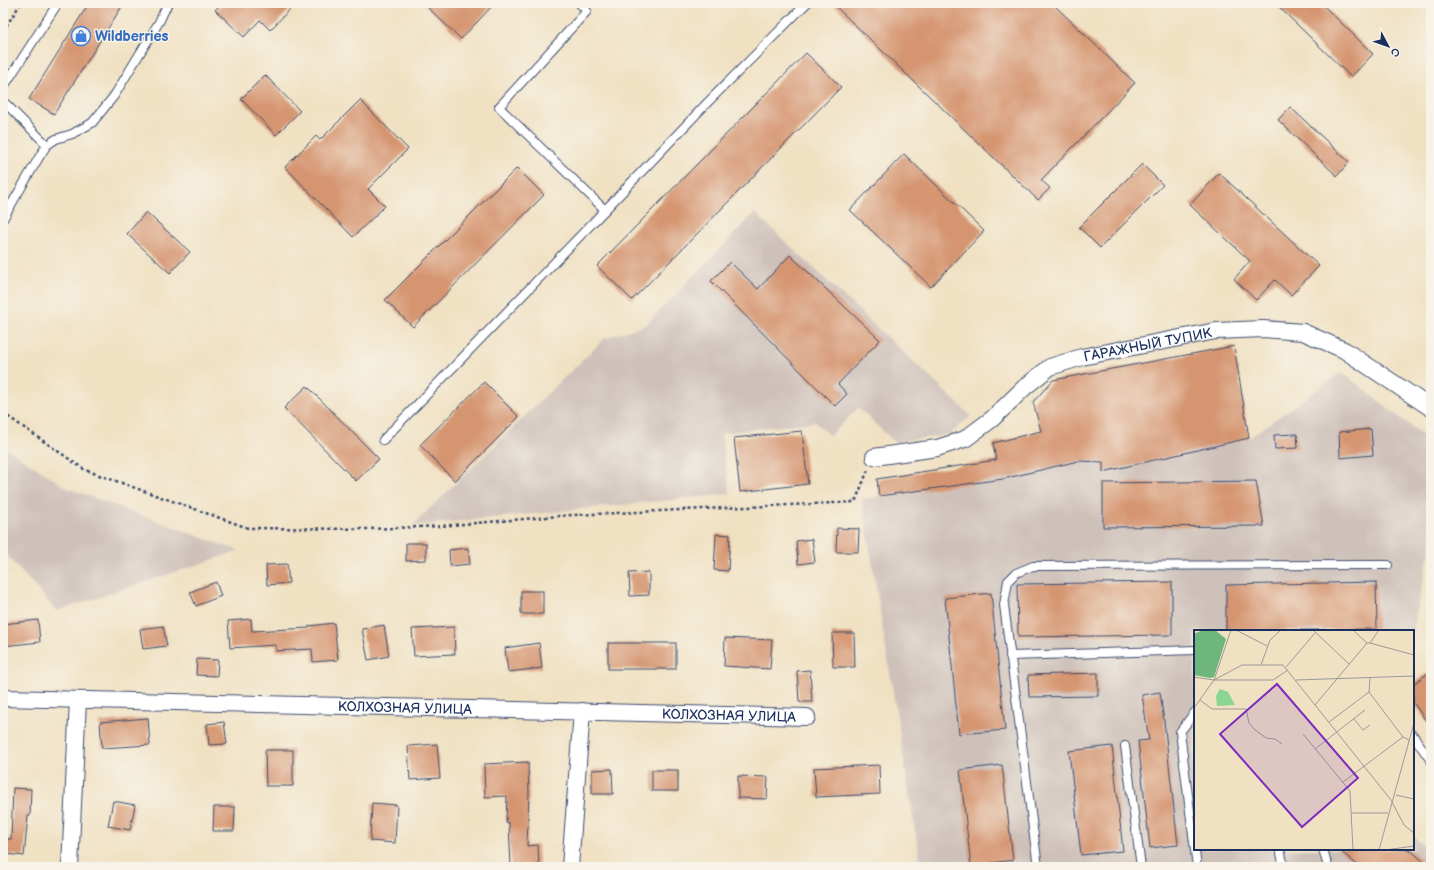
<svg xmlns="http://www.w3.org/2000/svg" width="1434" height="870" font-family="'Balsamiq Sans',sans-serif">
<style>
.industrial{fill:#cec1ba}
.building{fill:#d59571}
.lines{fill:none;stroke-linecap:round;stroke-linejoin:round}
.lane-casing{stroke:#3b4a6d;stroke-width:10}
.street-casing{stroke:#3b4a6d;stroke-width:18}
.path{stroke:#3b4a6d;stroke-width:2.5;stroke-dasharray:3 3;stroke-linecap:butt}
.lane{stroke:#fff;stroke-width:8}
.street{stroke:#fff;stroke-width:16}
.labels{text-anchor:middle;stroke-width:3;stroke-linejoin:round;paint-order:stroke}
.shop-label{font-size:14px;font-weight:bold;fill:#366cbe;stroke:#f7f3e8;text-anchor:start}
.street-label{font-size:14px;fill:#1b2f5e;stroke:#f7f3e8}
.inset-road{fill:none;stroke:#9b9a9b;stroke-width:1}
.view{fill:#7b2cbf;fill-opacity:0.15;stroke:#7b2cbf;stroke-width:2}
.inset-edge{fill:none;stroke:#1b2f5e;stroke-width:2}
</style>
<rect width="100%" height="100%" fill="#f7f3e8"/>
<filter id="ink" filterUnits="userSpaceOnUse"><feTurbulence type="fractalNoise" baseFrequency=".025" numOctaves="2"/><feDisplacementMap in="SourceGraphic" scale="8" xChannelSelector="R" yChannelSelector="G"/><feConvolveMatrix kernelMatrix="1 2 1 2 8 2 1 2 1" color-interpolation-filters="sRGB"/></filter>
<filter id="wash" filterUnits="userSpaceOnUse"><feTurbulence type="fractalNoise" baseFrequency=".012" numOctaves="4" result="noise"/><feDisplacementMap in="SourceGraphic" scale="16" xChannelSelector="R" yChannelSelector="G"/><feGaussianBlur stdDeviation="0.9" result="paint"/><feColorMatrix in="noise" values="0 0 0 0 0 0 0 0 0 0 0 0 0 0 0 0 0 1.4 0 .05"/><feComposite in="paint" operator="in"/></filter>
<g filter="url(#wash)">
<rect width="100%" height="100%" fill="#f0e1c3"/>
<g class="industrial">
<path d="M 755,213 L 971,416 L 949,435 L 895,442 L 858,408 L 830,436 L 815,422 L 721,433 L 730,494 L 412,526 L 605,338 L 646,325 Z"/>
<path d="M 1342,372 L 1431,442 L 1431,545 L 1412,631 L 1195,631 L 1195,849 L 1413,849 L 1413,836 L 1431,852 L 1431,867 L 921,867 L 862,499 L 1003,479 L 1078,461 L 1143,463 L 1249,438 Z"/>
<path d="M 3,446 L 67,488 L 239,551 L 57,611 L 3,551 Z"/>
</g>
<g id="blocks">
<g class="building">
<path d="M 89,3 L 124,3 L 54,114 L 29,99 Z"/>
<path d="M 222,3 L 296,3 L 270,30 L 260,20 L 244,37 L 215,10 Z"/>
<path d="M 423,3 L 495,3 L 461,39 Z"/>
<path d="M 832,3 L 1052,3 L 1135,83 L 1041,180 L 1050,188 L 1038,200 Z"/>
<path d="M 1275,3 L 1321,3 L 1373,54 L 1351,77 Z"/>
<path d="M 806,53 L 841,87 L 632,300 L 597,266 Z"/>
<path d="M 265,75 L 300,111 L 276,135 L 241,99 Z"/>
<path d="M 360,100 L 408,149 L 368,189 L 385,206 L 353,237 L 285,167 L 316,136 L 320,140 Z"/>
<path d="M 1290,107 L 1349,162 L 1337,176 L 1278,120 Z"/>
<path d="M 904,154 L 984,231 L 931,287 L 850,210 Z"/>
<path d="M 1142,164 L 1163,185 L 1100,248 L 1079,227 Z"/>
<path d="M 517,168 L 544,195 L 413,327 L 385,300 Z"/>
<path d="M 1219,173 L 1319,266 L 1291,295 L 1275,280 L 1256,300 L 1234,279 L 1250,261 L 1190,205 Z"/>
<path d="M 146,212 L 190,252 L 170,273 L 127,234 Z"/>
<path d="M 790,255 L 880,340 L 838,384 L 847,394 L 835,406 L 711,281 L 730,262 L 758,289 Z"/>
<path d="M 1234,346 L 1249,438 L 1103,472 L 1103,462 L 1078,461 L 1003,479 L 879,496 L 877,479 L 996,460 L 993,443 L 1041,431 L 1033,402 L 1053,380 Z"/>
<path d="M 484,382 L 519,417 L 455,481 L 420,445 Z"/>
<path d="M 307,386 L 379,459 L 356,481 L 284,408 Z"/>
<path d="M 1371,429 L 1373,455 L 1340,458 L 1339,432 Z"/>
<path d="M 802,431 L 808,484 L 740,492 L 734,438 Z"/>
<path d="M 1297,434 L 1298,448 L 1275,449 L 1274,435 Z"/>
<path d="M 1256,481 L 1264,526 L 1103,527 L 1103,483 Z"/>
<path d="M 837,528 L 859,529 L 858,552 L 836,552 Z"/>
<path d="M 716,534 L 730,535 L 728,571 L 714,570 Z"/>
<path d="M 812,539 L 815,562 L 798,564 L 796,541 Z"/>
<path d="M 406,543 L 426,543 L 426,560 L 406,561 Z"/>
<path d="M 468,548 L 470,564 L 450,566 L 449,550 Z"/>
<path d="M 287,564 L 289,583 L 267,585 L 266,565 Z"/>
<path d="M 649,572 L 649,595 L 630,596 L 629,573 Z"/>
<path d="M 216,582 L 221,596 L 196,606 L 190,592 Z"/>
<path d="M 1172,582 L 1172,635 L 1018,637 L 1017,584 Z"/>
<path d="M 1376,582 L 1377,629 L 1226,631 L 1226,585 Z"/>
<rect x="521" y="591" width="22" height="23"/>
<path d="M 991,593 L 1005,730 L 959,734 L 945,598 Z"/>
<path d="M 251,619 L 252,631 L 309,628 L 309,626 L 334,623 L 338,660 L 313,662 L 312,649 L 276,651 L 276,645 L 230,648 L 228,621 Z"/>
<path d="M 38,620 L 40,642 L 3,646 L 3,624 Z"/>
<path d="M 384,625 L 389,656 L 368,660 L 362,629 Z"/>
<path d="M 163,626 L 167,646 L 143,649 L 140,629 Z"/>
<path d="M 454,627 L 455,654 L 414,656 L 412,629 Z"/>
<path d="M 832,633 L 854,633 L 855,667 L 833,667 Z"/>
<path d="M 725,638 L 772,640 L 770,669 L 724,666 Z"/>
<path d="M 539,643 L 542,668 L 508,672 L 505,648 Z"/>
<rect x="608" y="643" width="68" height="26"/>
<path d="M 197,659 L 218,660 L 217,676 L 196,675 Z"/>
<path d="M 810,670 L 812,702 L 799,702 L 797,671 Z"/>
<path d="M 1431,671 L 1431,728 L 1413,702 L 1413,684 Z"/>
<path d="M 1098,673 L 1098,696 L 1029,697 L 1028,675 Z"/>
<path d="M 1160,692 L 1165,729 L 1178,845 L 1150,848 L 1138,741 L 1149,740 L 1142,695 Z"/>
<path d="M 148,718 L 150,745 L 102,748 L 100,722 Z"/>
<path d="M 224,722 L 227,744 L 209,745 L 207,724 Z"/>
<path d="M 437,744 L 440,778 L 410,780 L 408,746 Z"/>
<path d="M 1112,746 L 1123,851 L 1081,855 L 1069,751 Z"/>
<path d="M 265,750 L 293,750 L 293,786 L 266,786 Z"/>
<path d="M 528,762 L 529,793 L 527,846 L 538,845 L 539,867 L 511,867 L 509,823 L 506,822 L 507,796 L 485,797 L 484,764 Z"/>
<path d="M 879,765 L 880,794 L 816,797 L 814,768 Z"/>
<path d="M 1002,765 L 1013,860 L 971,866 L 960,770 Z"/>
<path d="M 612,769 L 613,794 L 592,794 L 592,770 Z"/>
<rect x="652" y="770" width="26" height="21"/>
<path d="M 738,776 L 768,777 L 767,799 L 738,798 Z"/>
<path d="M 13,788 L 31,789 L 30,816 L 28,816 L 24,856 L 6,854 L 7,839 L 11,839 Z"/>
<path d="M 113,801 L 135,805 L 130,830 L 108,826 Z"/>
<path d="M 372,803 L 397,805 L 395,843 L 370,841 Z"/>
<path d="M 214,807 L 235,807 L 234,831 L 213,831 Z"/>
<path d="M 1338,849 L 1409,849 L 1430,867 L 1360,867 Z"/>
</g>
</g>
</g>
<g filter="url(#ink)">
<use href="#blocks" fill-opacity="0" stroke="#3b4a6d" stroke-width="1"/>
<g class="lines">
<g class="lane-casing">
<g id="lane">
<path d="M 579,3 L 587,11 L 499,107 L 605,210 L 708,102 L 807,3"/>
<path d="M 3,88 L 58,3"/>
<path d="M 3,101 L 47,145"/>
<path d="M 3,205 L 11,205 L 41,154 L 47,145 L 56,139 L 72,134 L 92,123 L 114,96 L 159,22 L 168,3"/>
<path d="M 3,219 L 11,205"/>
<path d="M 383,440 L 605,210"/>
<path d="M 1010,656 L 1195,650"/>
<path d="M 1195,712 L 1180,732 L 1197,867"/>
<path d="M 1413,735 L 1431,761"/>
<path d="M 1125,746 L 1141,867"/>
<path d="M 1280,849 L 1284,867"/>
<path d="M 1323,849 L 1328,867"/>
<path d="M 1038,867 L 1004,605 L 1008,581 L 1016,573 L 1033,566 L 1388,565"/>
</g>
</g>
<g class="street-casing">
<g id="street">
<path id="s1" d="M 874,457 L 937,448 L 965,439 L 992,419 L 1025,387 L 1050,367 L 1082,357 L 1216,331 L 1263,329 L 1303,332 L 1344,350 L 1431,408"/>
<path id="s2" d="M 3,698 L 807,717"/>
<path d="M 70,867 L 78,700"/>
<path d="M 570,867 L 582,711"/>
</g>
</g>
<g class="path">
<path d="M 3,31 L 21,3"/>
<path d="M 3,413 L 85,470 L 248,528 L 370,529 L 440,526 L 573,515 L 855,502 L 868,470"/>
</g>
<use href="#lane" class="lane"/>
<use href="#street" class="street"/>
</g>
</g>
<defs>
<g id="shop-ring" transform="scale(1)"><circle r="9.5" fill="#f7f3e8" stroke="#3f7fe0" stroke-width="1.5"/><path d="M-5-2.5h2.3a2.7 3.5 0 0 1 5.4 0H5L5.5 6h-11ZM-1.5-2.5h3a1.5 2.3 0 0 0-3 0Z" fill="#3f7fe0"/></g>
</defs>
<g fill-rule="evenodd">
<use href="#shop-ring" x="81" y="36"/>
</g>
<g class="labels">
<g class="shop-label">
<text x="95" y="41">Wildberries</text>
</g>
<g class="street-label">
<text dy="5" stroke="none"><textPath href="#s1" startOffset="305">ГАРАЖНЫЙ ТУПИК</textPath></text>
<text dy="5" stroke="none"><textPath href="#s2" startOffset="402">КОЛХОЗНАЯ УЛИЦА</textPath></text>
<text dy="5" stroke="none"><textPath href="#s2" startOffset="726">КОЛХОЗНАЯ УЛИЦА</textPath></text>
</g>
</g>
<g transform="translate(1194 630)">
<rect width="220" height="220" fill="#f0e1c3"/>
<path d="M 26,59 L 34,62 L 41,75 L 23,76 L 22,66 Z" fill="#8ad592"/>
<path d="M 9,0 L 21,0 L 32,9 L 20,47 L 16,48 L 0,45 L 0,4 Z" fill="#6fb67c"/>
<path class="inset-road" d="M 42,0 L 73,16M 119,0 L 155,34M 159,0 L 173,13M 176,13 L 220,25M 67,35 L 76,10 L 87,0M 92,37 L 121,3M 0,47 L 20,50 L 48,35 L 89,35 L 197,170 L 210,195 L 220,203M 176,47 L 175,62 L 209,107 L 215,110M 20,50 L 37,0M 102,50 L 220,46M 6,70 L 18,79 L 52,79 L 55,93 L 60,99 L 72,108 L 81,109 L 88,114M 121,75 L 173,13 L 176,13 L 185,0M 0,78 L 20,50 L 79,50 L 94,40M 160,89 L 169,100 L 176,95M 135,92 L 175,62M 109,104 L 156,161 L 159,220M 121,119 L 171,80M 149,152 L 209,107M 202,165 L 220,169M 157,183 L 194,183M 185,220 L 220,93M 191,220 L 220,216"/>
<path class="view" d="M 83,54 L 164,148 L 108,197 L 26,104 Z"/>
<rect width="220" height="220" class="inset-edge"/>
</g>
<rect width="1434" height="870" fill="none" stroke="#f7f3e8" stroke-width="16"/>
<g transform="translate(1388 46) rotate(131)" stroke="#f7f3e8" stroke-width="3" paint-order="stroke">
<path d="M0-3L7 15L0 10L-7 15Z" fill="#1b2f5e"/>
<text y="-6" font-size="11" font-weight="bold" text-anchor="middle" fill="#1b2f5e">С</text>
</g>
</svg>
